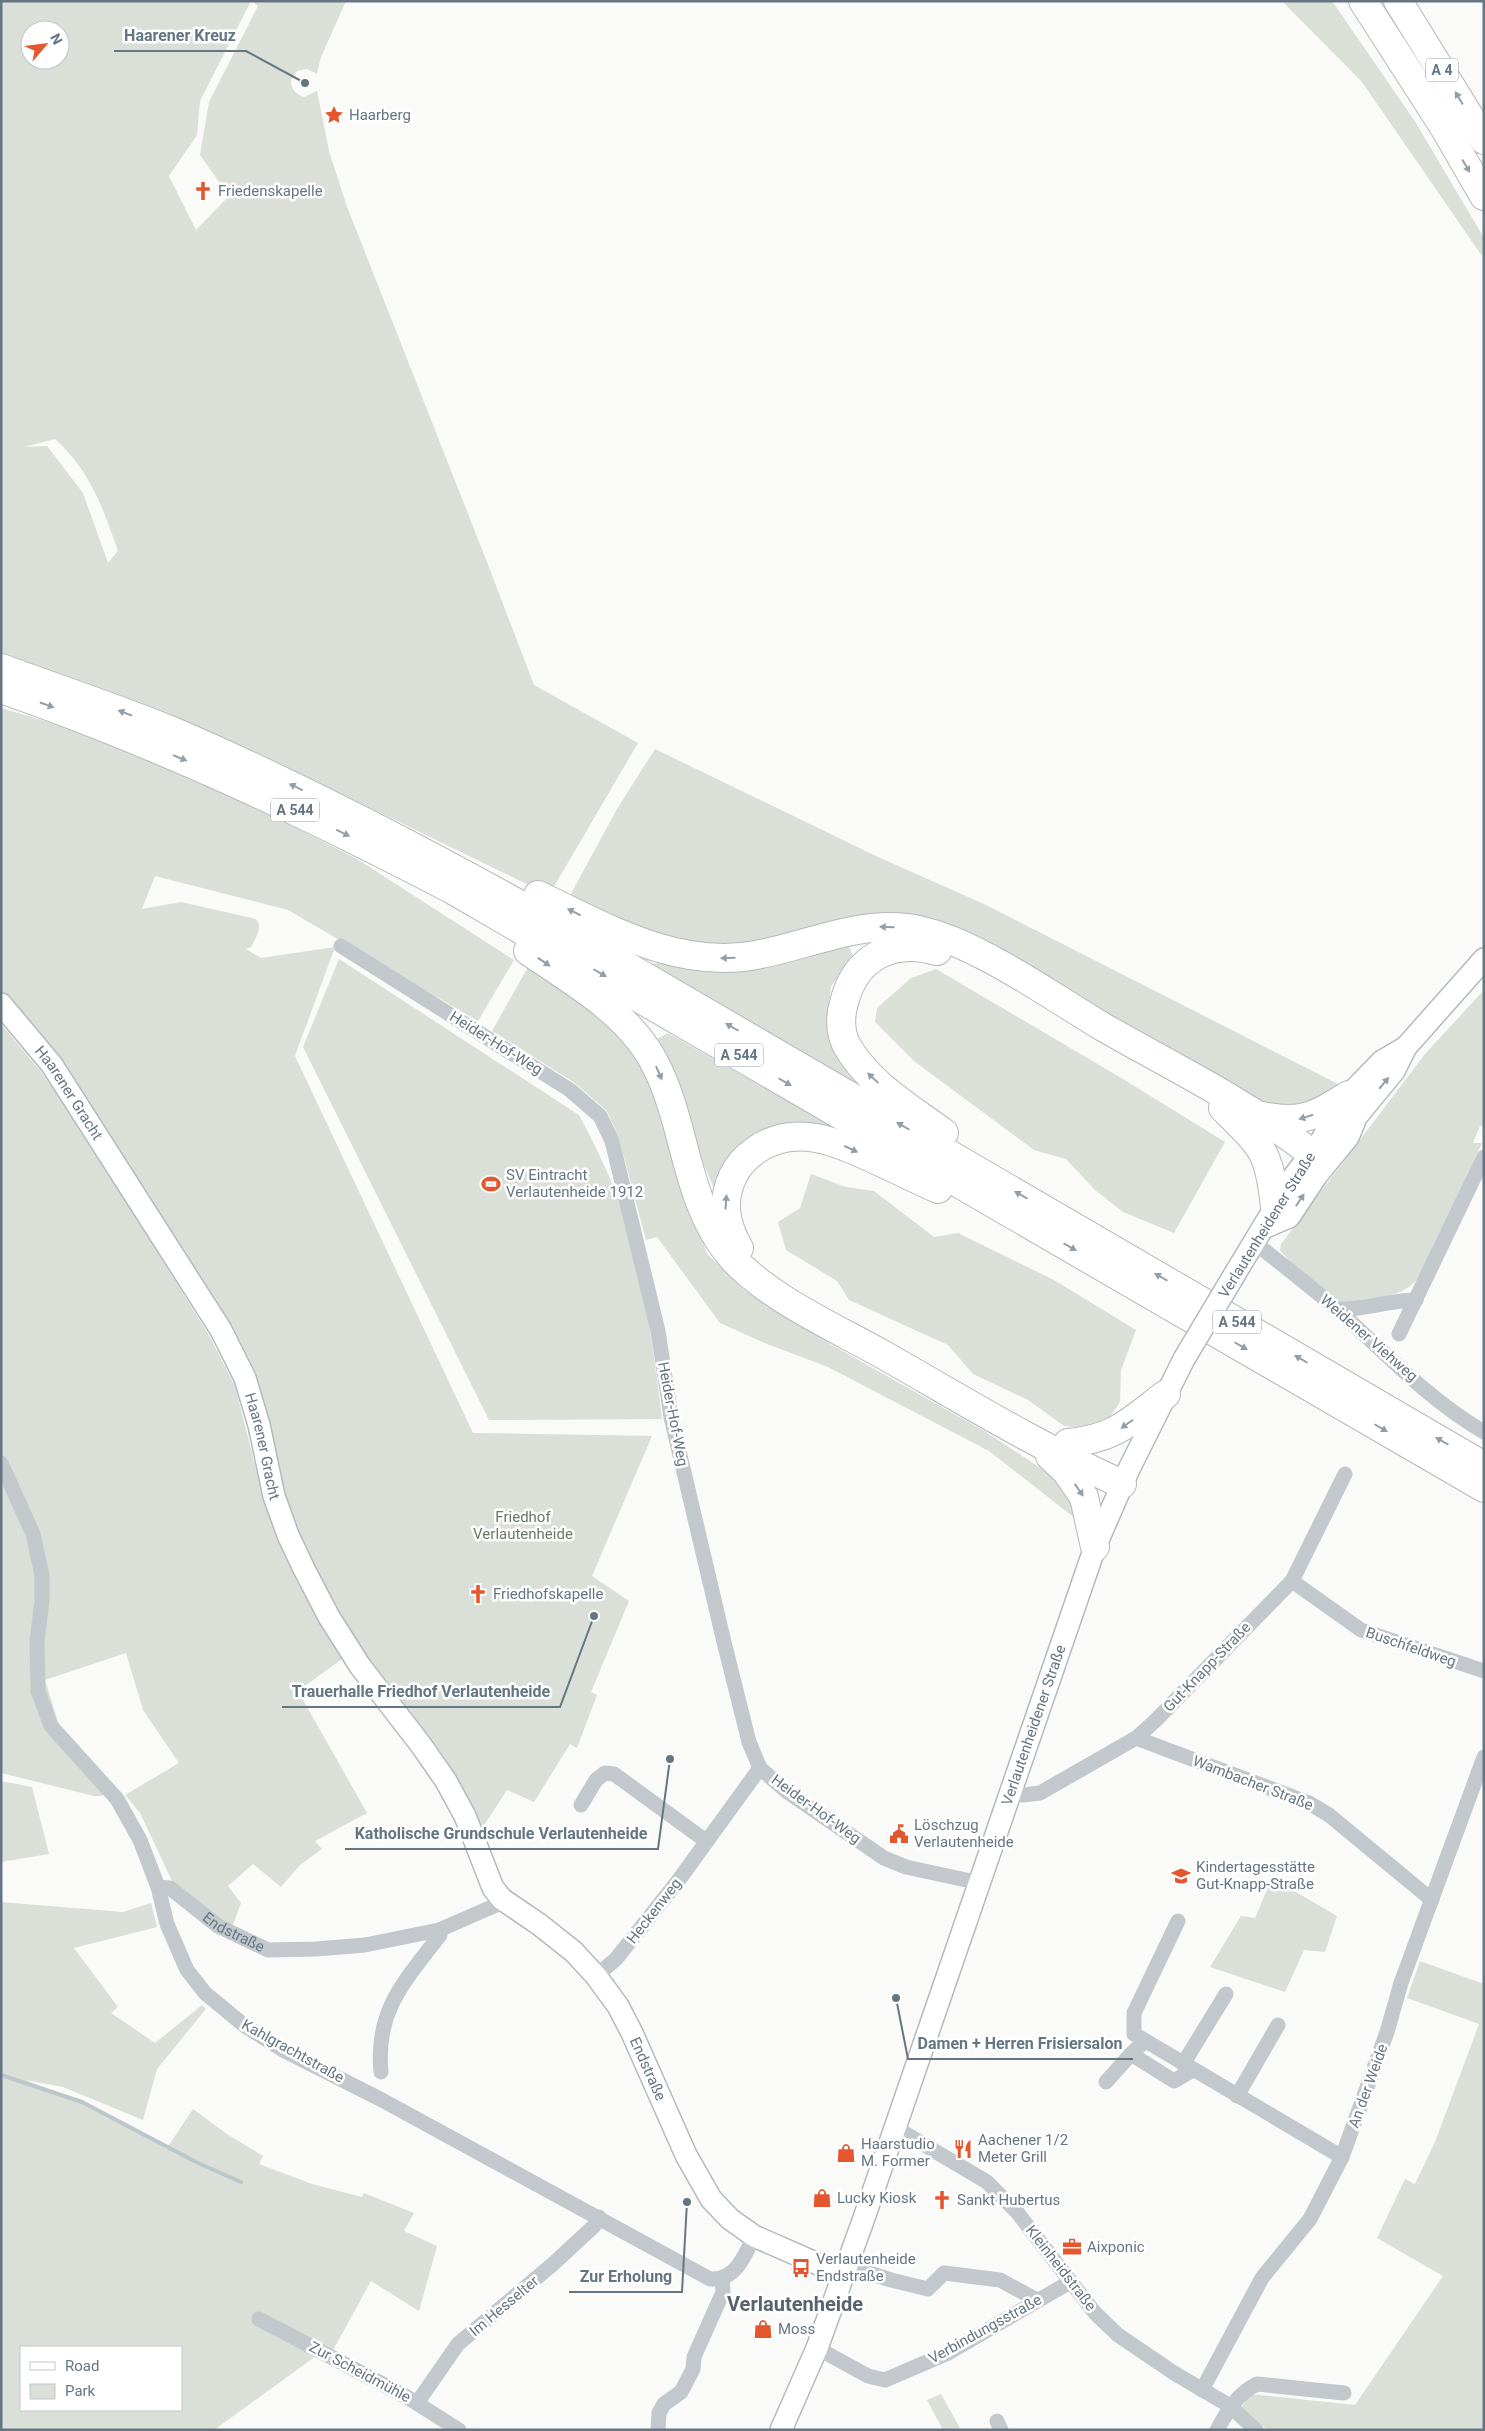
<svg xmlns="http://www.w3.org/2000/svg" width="1485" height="2431" font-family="Roboto,sans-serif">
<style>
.green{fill:#dadfd7;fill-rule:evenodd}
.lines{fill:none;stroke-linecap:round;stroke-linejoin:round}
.stream{stroke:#bbc7cb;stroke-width:4}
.secondary-casing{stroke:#b3babf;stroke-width:24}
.motorway-casing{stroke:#b4b9bd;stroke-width:30}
.minor{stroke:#c3c8cc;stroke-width:15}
.secondary{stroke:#fff;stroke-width:21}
.motorway{stroke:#fff;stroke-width:28}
.secondary-bridge-casing{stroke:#b3babf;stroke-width:24;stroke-linecap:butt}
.secondary-bridge{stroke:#fff;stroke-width:21}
.oneway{fill:#939fa8}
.labels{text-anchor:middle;stroke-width:5;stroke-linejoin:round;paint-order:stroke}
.shield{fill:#fff;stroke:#939fa8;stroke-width:1}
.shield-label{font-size:14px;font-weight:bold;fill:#657683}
.poi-label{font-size:15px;fill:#657683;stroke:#fff;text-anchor:start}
.street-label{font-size:15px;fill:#657683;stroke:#fff}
.park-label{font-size:15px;fill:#687a64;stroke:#fff}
.district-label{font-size:20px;font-weight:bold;fill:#57646e;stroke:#fff}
.leader{fill:none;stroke:#657683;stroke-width:2}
.callout-dot{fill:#657683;stroke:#fff;stroke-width:2}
.callout-label{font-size:16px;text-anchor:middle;font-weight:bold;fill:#657683;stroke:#fff;stroke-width:5;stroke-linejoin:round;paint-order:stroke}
</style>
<rect width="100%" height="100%" fill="#fafaf8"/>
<g class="green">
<path d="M 1,1 L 251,1 L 200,101 L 197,135 L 169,176 L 196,230 L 229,196 L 200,155 L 209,102 L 258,6 L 252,1 L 346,1 L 321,57 L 317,74 L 307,69 L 297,71 L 291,80 C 291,89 295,94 304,97 L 317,91 L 329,151 L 346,204 L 487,562 L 534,685 L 638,743 L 549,895 L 262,755 L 72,679 L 1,655 ZM 30,30 L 60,30 L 60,60 L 30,60 ZM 55,439 C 91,472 102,506 118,551 L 108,563 L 83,493 L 47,446 L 24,447 Z"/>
<path d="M 1282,1 L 1332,1 L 1416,123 L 1484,238 L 1482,256 L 1362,82 Z"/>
<path d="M 1,708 L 52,723 L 197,778 L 357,859 L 514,960 L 478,1021 L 288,910 L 155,876 L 142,909 L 181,902 L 256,919 C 263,928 256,937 251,947 L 246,949 L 261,958 L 335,947 L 295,1056 L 473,1433 L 652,1436 L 592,1576 L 629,1601 L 591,1692 L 597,1695 L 577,1748 L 570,1744 L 534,1802 L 507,1790 L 479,1833 L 335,1613 L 295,1533 L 251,1374 L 1,992 Z"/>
<path d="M 655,749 L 878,857 L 984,904 L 1338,1084 L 1325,1103 L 1287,1115 L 1228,1095 L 950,934 L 741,950 L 684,949 L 567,901 L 617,809 Z"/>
<path d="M 846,941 L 854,958 L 831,986 L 828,1016 L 884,1100 L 650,964 Z"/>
<path d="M 339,959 L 579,1115 C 597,1148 617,1191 628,1227 C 646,1290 654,1354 662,1419 L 489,1420 L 303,1047 Z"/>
<path d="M 528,967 L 587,998 L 631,1040 L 658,1090 L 680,1171 L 707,1254 L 745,1291 L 832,1345 L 986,1432 L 1057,1479 L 1076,1503 L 1076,1519 L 989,1451 L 828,1367 L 767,1344 L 720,1323 L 657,1237 L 646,1240 L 619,1138 L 607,1111 L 575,1083 L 492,1031 Z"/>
<path d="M 936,969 L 1123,1079 L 1225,1142 L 1174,1233 L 1123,1212 L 1095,1190 L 1066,1159 L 1034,1150 L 914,1061 L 875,1022 L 877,1008 L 911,978 Z"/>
<path d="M 1484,990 L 1484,1126 L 1480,1126 L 1473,1143 L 1482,1143 L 1420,1276 C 1409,1290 1398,1294 1380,1298 C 1371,1300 1359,1306 1350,1305 C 1327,1303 1295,1267 1280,1250 L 1281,1244 L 1425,1054 Z"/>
<path d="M 1,1024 L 42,1073 L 73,1116 L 210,1337 L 235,1386 L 263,1497 L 278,1539 L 297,1582 L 342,1659 L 298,1691 L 367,1813 L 315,1841 L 322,1849 L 300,1865 L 281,1887 L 253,1864 L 228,1886 L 241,1903 L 231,1930 L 172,1881 L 140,1813 L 125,1795 L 179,1763 L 143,1710 L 126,1653 L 45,1680 L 58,1722 L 54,1724 L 42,1691 L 37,1534 L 1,1453 Z"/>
<path d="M 668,1033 L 848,1135 L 809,1130 L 716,1193 L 652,1042 Z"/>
<path d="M 811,1174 L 846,1187 L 874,1191 L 934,1237 L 958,1233 L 1054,1280 L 1136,1330 L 1121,1370 L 1120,1402 L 1102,1429 L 1064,1426 L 1028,1400 L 973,1374 L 948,1345 L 849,1300 L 837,1281 L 786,1250 L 778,1222 L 800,1208 Z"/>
<path d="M 1,1471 L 11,1493 L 39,1575 L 35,1693 L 104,1792 L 102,1796 L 94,1796 L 1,1773 Z"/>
<path d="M 1,1781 L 32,1787 L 49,1854 L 1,1862 Z"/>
<path d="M 1272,1878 L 1337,1916 L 1325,1952 L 1304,1950 L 1285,1992 L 1210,1967 L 1241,1916 L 1255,1918 Z"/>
<path d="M 1,1902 L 123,1912 L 151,1903 L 157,1927 L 74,1948 L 118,2007 L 111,2013 L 155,2043 L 202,2005 L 206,2009 L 157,2069 L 143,2120 L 63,2087 L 26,2080 L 81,2103 L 167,2148 L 193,2109 L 227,2134 L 263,2156 L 259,2164 L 312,2184 L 362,2197 L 364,2193 L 414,2213 L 404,2231 L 437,2246 L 419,2311 L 371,2281 L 332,2352 L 319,2354 L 214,2430 L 1,2430 ZM 21,2347 L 181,2347 L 181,2410 L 21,2410 Z"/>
<path d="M 1420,1961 L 1484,1984 L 1484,2430 L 1267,2430 L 1242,2407 L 1250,2394 L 1355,2405 L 1443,2276 L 1377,2238 L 1405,2179 L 1415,2184 L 1435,2142 L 1479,2024 L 1407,1998 Z"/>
<path d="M 941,2394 L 960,2428 L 943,2430 L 927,2400 Z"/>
</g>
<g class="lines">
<path class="stream" d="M 1,2075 L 82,2102 L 198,2163 L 241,2182"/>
<g class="secondary-casing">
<g id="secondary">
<path id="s2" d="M 1,1004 L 52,1065 L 221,1330 L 245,1378 L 259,1425 L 274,1496 L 288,1535 L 304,1569 L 329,1617 L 360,1666 L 421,1745 L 446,1781 L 465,1816 L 493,1888 L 502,1899 L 540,1925 L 574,1952 L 596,1976 L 618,2006 L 632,2033 L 686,2155 L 711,2199 L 730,2219 L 754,2236 L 843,2275"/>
<path d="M 1323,1138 L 1342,1129 L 1357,1116 L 1394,1071 L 1406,1047 L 1484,959"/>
<path d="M 1263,1228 L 1289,1217 L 1317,1175 L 1348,1137 L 1354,1123"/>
<path d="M 1233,1277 L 1294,1176 L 1323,1138 L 1331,1119 L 1349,1095 L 1382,1061 L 1406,1047"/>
<path id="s3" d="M 781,2430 L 817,2348 L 864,2218 L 1095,1547 L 1129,1469 L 1184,1359"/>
</g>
</g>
<g class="motorway-casing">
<g id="motorway">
<path d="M 1363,1 L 1444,127 L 1484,196"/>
<path d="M 1398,1 L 1484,140"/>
<path d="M 1,668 C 58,689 116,708 172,731 C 305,788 432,855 558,926 L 1484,1466"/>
<path d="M 1,689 C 157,743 305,813 451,889 L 1484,1488"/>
<path d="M 538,895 C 605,927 678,970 756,955 C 805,946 855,922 906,928 C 967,935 1049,995 1103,1027 C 1173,1067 1247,1103 1311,1153"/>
<path d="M 528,951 C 572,981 627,1012 653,1060 C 687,1122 683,1197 729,1254 C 764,1296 834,1327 882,1354 C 961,1399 1039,1447 1122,1484"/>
<path d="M 937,951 C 893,938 855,957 844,1003 C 840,1015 840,1032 846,1044 C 867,1083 909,1107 944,1133"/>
<path d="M 1223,1108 C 1263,1148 1269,1150 1275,1207"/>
<path d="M 1262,1116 C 1302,1124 1315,1116 1349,1095"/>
<path d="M 739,1248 C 725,1224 721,1201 733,1176 C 738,1165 746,1157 756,1150 C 796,1122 839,1143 878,1161 C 898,1170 918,1180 938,1189"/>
<path d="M 1068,1443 C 1115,1439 1129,1422 1166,1394"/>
<path d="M 1050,1456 L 1066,1471 L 1084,1497 L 1095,1547"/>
</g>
</g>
<g class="minor">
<path d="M 341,946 L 570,1090 L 600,1116 L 612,1141 L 658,1331 L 671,1417 L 724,1642 L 749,1742 L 760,1768 L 786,1791 L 884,1858 L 906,1867 L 980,1883"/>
<path d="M 1255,1243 C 1283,1265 1311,1287 1338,1310 C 1384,1352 1429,1400 1484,1432"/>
<path d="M 1337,1309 C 1364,1311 1388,1300 1416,1300"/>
<path d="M 1399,1334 L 1484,1157"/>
<path d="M 1,1463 L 33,1534 L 42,1575 L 42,1601 L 37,1641 L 38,1691 L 51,1726 L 117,1799 L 140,1840 L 158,1887 L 167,1924 L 187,1970 L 205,1993 L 245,2026 L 283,2050 L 382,2100 L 710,2279 C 735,2281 745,2256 754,2236"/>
<path d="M 1292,1581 L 1361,1630 L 1484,1671"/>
<path d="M 1136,1738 L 1309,1803 L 1329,1815 L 1432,1900"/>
<path d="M 1012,1792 L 1023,1795 L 1040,1793 L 1136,1738 L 1155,1721 L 1292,1581 L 1345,1474"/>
<path d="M 581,1805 L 596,1780 L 605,1773 L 614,1774 L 706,1841"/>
<path id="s1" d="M 158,1887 L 170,1888 L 218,1926 L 268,1950 L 316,1949 L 365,1945 L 439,1930"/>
<path d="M 1178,1921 L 1134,2013 L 1134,2034 L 1342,2157"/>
<path d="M 596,1976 L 616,1959 L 678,1881 L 760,1768"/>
<path d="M 1144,2042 L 1131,2054 L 1174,2081 L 1193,2070"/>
<path d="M 1183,2064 L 1226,1994"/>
<path d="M 381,2072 C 375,2010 405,1981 440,1935 L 439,1930 L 494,1906 L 502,1899"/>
<path d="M 1106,2082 L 1131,2054"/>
<path d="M 1237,2096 L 1278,2025"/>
<path d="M 896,2128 L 987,2182 L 1017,2212 L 1095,2313 L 1118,2335 L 1174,2373 L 1230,2406 L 1256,2430"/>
<path d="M 847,2266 L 891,2280 L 928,2289 L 944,2273 L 1000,2280 L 1037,2300"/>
<path d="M 259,2319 L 407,2397 L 459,2430"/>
<path d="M 817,2348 L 868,2376 L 885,2380 L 948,2353 L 1070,2282"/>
<path d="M 1202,2390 L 1262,2278 L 1310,2219 L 1342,2157 L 1387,2032 L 1401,1983 L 1484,1757"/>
<path d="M 417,2403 L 458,2344 L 553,2264 L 594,2226 L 599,2217"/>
<path d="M 997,2421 L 1001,2430"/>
<path d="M 658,2430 L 659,2413 L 664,2404 L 681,2392 L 693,2369 L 694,2357 L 723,2292 L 722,2279"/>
<path d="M 1217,2430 C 1228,2410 1237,2394 1257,2384 L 1344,2393"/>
</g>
<use href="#secondary" class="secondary"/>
<use href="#motorway" class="motorway"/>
<g class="secondary-bridge-casing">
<path id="secondary-bridge" d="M 1184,1359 L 1233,1277"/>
</g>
<use href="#secondary-bridge" class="secondary-bridge"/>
</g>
<defs><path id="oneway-solid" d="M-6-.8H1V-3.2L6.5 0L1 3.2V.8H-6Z" transform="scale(1.25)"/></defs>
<g class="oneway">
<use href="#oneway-solid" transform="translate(1459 98) rotate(-121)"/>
<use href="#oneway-solid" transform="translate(1466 166) rotate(60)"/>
<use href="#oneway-solid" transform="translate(47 705) rotate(19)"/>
<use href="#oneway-solid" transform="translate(125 713) rotate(-159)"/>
<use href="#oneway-solid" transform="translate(180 758) rotate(22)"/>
<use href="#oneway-solid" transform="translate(296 787) rotate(-154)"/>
<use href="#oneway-solid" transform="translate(343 833) rotate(26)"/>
<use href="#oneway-solid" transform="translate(574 912) rotate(-154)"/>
<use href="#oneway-solid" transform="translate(887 927) rotate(-179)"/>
<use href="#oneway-solid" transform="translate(728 958) rotate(178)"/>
<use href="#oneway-solid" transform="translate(544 962) rotate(34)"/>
<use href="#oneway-solid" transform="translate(600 973) rotate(30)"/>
<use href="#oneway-solid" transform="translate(732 1027) rotate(-150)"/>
<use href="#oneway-solid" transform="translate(659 1073) rotate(66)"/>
<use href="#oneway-solid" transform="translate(873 1078) rotate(-137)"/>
<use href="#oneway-solid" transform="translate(785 1082) rotate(30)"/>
<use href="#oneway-solid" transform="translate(1384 1083) rotate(-50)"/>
<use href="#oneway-solid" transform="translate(1306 1117) rotate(162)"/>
<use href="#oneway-solid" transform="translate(903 1126) rotate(-150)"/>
<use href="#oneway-solid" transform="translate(851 1149) rotate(25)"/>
<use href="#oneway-solid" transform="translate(1021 1195) rotate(-150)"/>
<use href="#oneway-solid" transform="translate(1300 1200) rotate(-56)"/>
<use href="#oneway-solid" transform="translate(726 1202) rotate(-86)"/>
<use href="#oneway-solid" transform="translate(1070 1247) rotate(30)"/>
<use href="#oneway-solid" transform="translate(1161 1277) rotate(-150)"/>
<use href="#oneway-solid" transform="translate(1241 1346) rotate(30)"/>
<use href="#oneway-solid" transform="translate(1301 1359) rotate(-150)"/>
<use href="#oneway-solid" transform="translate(1127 1424) rotate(145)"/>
<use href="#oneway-solid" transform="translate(1381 1428) rotate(30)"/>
<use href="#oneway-solid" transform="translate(1442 1441) rotate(-150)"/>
<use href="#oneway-solid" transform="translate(1079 1490) rotate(55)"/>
</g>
<defs>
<g id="sight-bare" transform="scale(1.5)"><path d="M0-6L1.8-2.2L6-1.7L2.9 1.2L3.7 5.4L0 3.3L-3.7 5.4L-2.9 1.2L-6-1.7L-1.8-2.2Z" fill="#e4572e" stroke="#fff" stroke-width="2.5" paint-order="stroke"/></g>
<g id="church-bare" transform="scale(1.5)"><path d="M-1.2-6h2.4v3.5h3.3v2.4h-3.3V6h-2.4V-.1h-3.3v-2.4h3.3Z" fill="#e4572e" stroke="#fff" stroke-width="2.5" paint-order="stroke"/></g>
<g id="stadium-bare" transform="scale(1.5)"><path d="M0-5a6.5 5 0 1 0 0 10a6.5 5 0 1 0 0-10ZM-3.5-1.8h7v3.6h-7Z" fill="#e4572e" stroke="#fff" stroke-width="2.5" paint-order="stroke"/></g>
<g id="civic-bare" transform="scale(1.5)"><path d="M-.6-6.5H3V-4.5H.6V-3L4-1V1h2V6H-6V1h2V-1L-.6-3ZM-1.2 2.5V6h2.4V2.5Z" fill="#e4572e" stroke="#fff" stroke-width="2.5" paint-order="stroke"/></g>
<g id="school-bare" transform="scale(1.5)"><path d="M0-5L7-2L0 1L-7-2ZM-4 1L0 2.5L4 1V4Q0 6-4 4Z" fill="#e4572e" stroke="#fff" stroke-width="2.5" paint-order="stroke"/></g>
<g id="restaurant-bare" transform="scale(1.5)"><path d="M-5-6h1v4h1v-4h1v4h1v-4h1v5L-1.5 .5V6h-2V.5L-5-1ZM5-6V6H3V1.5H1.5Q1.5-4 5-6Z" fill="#e4572e" stroke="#fff" stroke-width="2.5" paint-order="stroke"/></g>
<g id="shop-bare" transform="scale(1.5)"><path d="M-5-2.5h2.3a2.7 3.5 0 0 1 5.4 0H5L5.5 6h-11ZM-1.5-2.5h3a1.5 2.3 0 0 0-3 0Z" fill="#e4572e" stroke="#fff" stroke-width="2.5" paint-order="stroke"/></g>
<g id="office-bare" transform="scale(1.5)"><path d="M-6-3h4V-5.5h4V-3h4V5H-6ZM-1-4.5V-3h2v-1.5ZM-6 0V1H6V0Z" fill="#e4572e" stroke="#fff" stroke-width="2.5" paint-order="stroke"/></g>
<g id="bus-bare" transform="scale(1.5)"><path d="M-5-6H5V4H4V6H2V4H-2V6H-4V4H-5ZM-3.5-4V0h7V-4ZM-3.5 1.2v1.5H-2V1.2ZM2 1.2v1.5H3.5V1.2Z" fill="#e4572e" stroke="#fff" stroke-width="2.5" paint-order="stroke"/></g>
</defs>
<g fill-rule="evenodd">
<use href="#sight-bare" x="334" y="115"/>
<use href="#church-bare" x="203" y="191"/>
<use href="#stadium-bare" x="491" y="1184"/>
<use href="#church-bare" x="478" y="1594"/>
<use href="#civic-bare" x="899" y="1834"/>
<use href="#school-bare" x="1181" y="1876"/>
<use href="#restaurant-bare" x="963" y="2149"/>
<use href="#shop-bare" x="846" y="2153"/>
<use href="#shop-bare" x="822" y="2198"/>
<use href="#church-bare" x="942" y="2200"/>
<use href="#office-bare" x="1072" y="2247"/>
<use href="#bus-bare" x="801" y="2268"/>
<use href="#shop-bare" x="763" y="2329"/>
</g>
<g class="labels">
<g class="shield">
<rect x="1426" y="58.5" width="32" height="23" rx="4"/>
<rect x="271" y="798.5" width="48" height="23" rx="4"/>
<rect x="715" y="1043.5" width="48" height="23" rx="4"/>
<rect x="1213" y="1310.5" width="48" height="23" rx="4"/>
</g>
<g class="shield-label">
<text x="1442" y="75">A 4</text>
<text x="295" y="815">A 544</text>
<text x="739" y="1060">A 544</text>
<text x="1237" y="1327">A 544</text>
</g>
<g class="poi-label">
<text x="349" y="120">Haarberg</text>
<text x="218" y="196">Friedenskapelle</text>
<text x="506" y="1180">SV Eintracht<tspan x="506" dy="17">Verlautenheide 1912</tspan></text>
<text x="493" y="1599">Friedhofskapelle</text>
<text x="914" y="1830">Löschzug<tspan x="914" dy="17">Verlautenheide</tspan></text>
<text x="1196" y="1872">Kindertagesstätte<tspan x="1196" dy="17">Gut-Knapp-Straße</tspan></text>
<text x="978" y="2145">Aachener 1/2<tspan x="978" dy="17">Meter Grill</tspan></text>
<text x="861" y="2149">Haarstudio<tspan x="861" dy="17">M. Former</tspan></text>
<text x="837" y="2203">Lucky Kiosk</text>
<text x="957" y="2205">Sankt Hubertus</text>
<text x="1087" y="2252">Aixponic</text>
<text x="816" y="2264">Verlautenheide<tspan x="816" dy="17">Endstraße</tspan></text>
<text x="778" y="2334">Moss</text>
</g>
<g class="street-label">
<text transform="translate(496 1043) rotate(32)" y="5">Heider-Hof-Weg</text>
<text dy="5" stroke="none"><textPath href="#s2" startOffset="112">Haarener Gracht</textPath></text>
<text transform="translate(1267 1225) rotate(-58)" y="5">Verlautenheidener Straße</text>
<text transform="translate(1369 1338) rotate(41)" y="5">Weidener Viehweg</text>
<text transform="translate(673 1414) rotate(79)" y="5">Heider-Hof-Weg</text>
<text dy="5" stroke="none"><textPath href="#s2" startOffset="518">Haarener Gracht</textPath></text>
<text transform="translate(1411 1647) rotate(19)" y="5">Buschfeldweg</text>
<text transform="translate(1207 1667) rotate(-46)" y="5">Gut-Knapp-Straße</text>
<text dy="5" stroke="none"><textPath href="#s3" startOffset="749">Verlautenheidener Straße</textPath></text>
<text transform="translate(1253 1783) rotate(21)" y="5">Wambacher Straße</text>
<text transform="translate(816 1809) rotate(36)" y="5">Heider-Hof-Weg</text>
<text transform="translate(654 1911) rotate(-52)" y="5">Heckenweg</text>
<text dy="5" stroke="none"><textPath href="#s1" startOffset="90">Endstraße</textPath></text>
<text transform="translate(293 2051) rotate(29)" y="5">Kahlgrachtstraße</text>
<text dy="5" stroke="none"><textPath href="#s2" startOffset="1264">Endstraße</textPath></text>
<text transform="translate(1368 2086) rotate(-70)" y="5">An der Weide</text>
<text transform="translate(1061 2268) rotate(52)" y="5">Kleinheidstraße</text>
<text transform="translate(504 2306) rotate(-40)" y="5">Im Hesselter</text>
<text transform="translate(985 2329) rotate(-29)" y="5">Verbindungsstraße</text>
<text transform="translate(360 2372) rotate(28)" y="5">Zur Scheidmühle</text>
</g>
<g class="park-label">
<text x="523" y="1522">Friedhof<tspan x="523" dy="17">Verlautenheide</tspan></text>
</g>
<g class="district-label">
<text x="795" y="2311">Verlautenheide</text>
</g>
</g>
<path class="leader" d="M305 83L246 51H114M594 1616L560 1707H282M670 1759L658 1849H345M896 1998L908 2059H1133M687 2202L682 2292H569"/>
<g class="callout-dot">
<circle cx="305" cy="83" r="5"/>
<circle cx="594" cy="1616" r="5"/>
<circle cx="670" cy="1759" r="5"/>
<circle cx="896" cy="1998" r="5"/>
<circle cx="687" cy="2202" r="5"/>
</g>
<g class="callout-label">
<text x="180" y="41">Haarener Kreuz</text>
<text x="421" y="1697">Trauerhalle Friedhof Verlautenheide</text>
<text x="501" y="1839">Katholische Grundschule Verlautenheide</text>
<text x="1020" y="2049">Damen + Herren Frisiersalon</text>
<text x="626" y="2282">Zur Erholung</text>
</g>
<rect width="1485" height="2431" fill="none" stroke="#657683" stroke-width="5"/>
<rect x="20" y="2346" width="162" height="65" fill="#ffffff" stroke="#c1c8cd"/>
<rect x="30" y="2362" width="25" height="8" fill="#ffffff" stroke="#c1c8cd"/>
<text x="65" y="2371" font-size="15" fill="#657683">Road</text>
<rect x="30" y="2384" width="25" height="15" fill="#dadfd7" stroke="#c1c8cd"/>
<text x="65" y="2396" font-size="15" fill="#657683">Park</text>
<g transform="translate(45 45) rotate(62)"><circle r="24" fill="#ffffff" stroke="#c1c8cd"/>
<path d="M0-4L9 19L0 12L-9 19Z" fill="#e4572e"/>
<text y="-8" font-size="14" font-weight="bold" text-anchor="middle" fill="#657683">N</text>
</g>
</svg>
